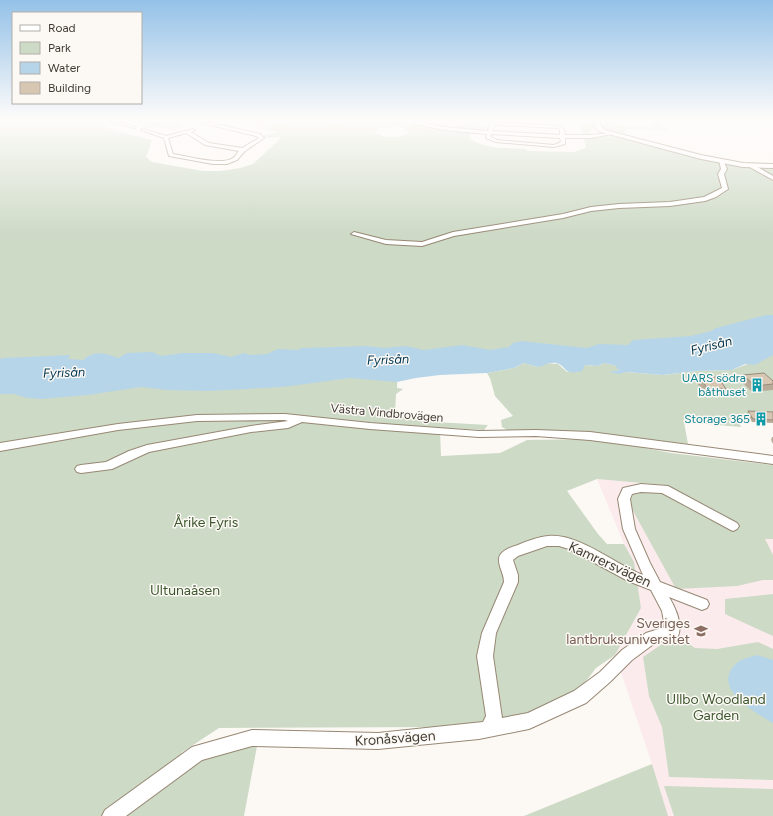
<svg xmlns="http://www.w3.org/2000/svg" width="773" height="816" font-family="Figtree,sans-serif">
<style>
.education{fill:#fbebed}
.green{fill:#cddac6;fill-rule:evenodd}
.water{fill:#b7d5e9}
.lines{fill:none;stroke-linecap:round;stroke-linejoin:round}
.minor-casing{stroke:#978874;stroke-width:2}
.tertiary-casing{stroke:#978874;stroke-width:2}
.minor{fill:#fff;fill-rule:evenodd}
.tertiary{fill:#fff;fill-rule:evenodd}
.wall{fill:#b9ab99}
.building{fill:#d7c7b2;stroke:#968b7d}
.labels{text-anchor:middle;stroke-width:3;stroke-linejoin:round;paint-order:stroke}
.culture-label{font-size:12px;fill:#0d838f;stroke:#fcf9f5;text-anchor:end}
.street-label{font-size:12px;fill:#423b33;stroke:#fcf9f5}
.water-label{font-size:13px;font-style:italic;fill:#003653;stroke:#fcf9f5}
.near-park-label{font-size:14px;fill:#3d572e;stroke:#fcf9f5}
.near-street-label{font-size:14px;fill:#423b33;stroke:#fcf9f5}
.near-education-label{font-size:14px;fill:#785e54;stroke:#fcf9f5;text-anchor:end}
</style>
<rect width="100%" height="100%" fill="#fcf9f5"/>
<g class="education">
<path d="M 409,121 L 459,121 L 463,123 L 448,130 L 404,123 Z"/>
<path d="M 773,477 L 773,816 L 524,816 L 652,764 L 615,655 L 641,608 L 634,562 L 624,544 L 597,479 L 667,485 Z"/>
</g>
<g class="green">
<path d="M 0,121 L 113,121 L 96,123 L 116,131 L 152,140 L 146,157 L 152,162 L 203,171 L 221,171 L 240,168 L 253,164 L 282,137 L 263,138 L 262,136 L 278,132 L 259,128 L 295,121 L 322,121 L 333,124 L 349,121 L 409,121 L 405,123 L 448,130 L 462,123 L 459,121 L 476,121 L 472,125 L 494,127 L 491,134 L 471,133 L 470,139 C 486,149 507,148 526,149 L 527,151 L 574,152 L 586,148 L 584,139 L 565,138 L 613,136 L 668,150 L 727,163 L 773,166 L 773,329 L 682,352 L 398,360 L 397,388 L 403,389 L 396,394 L 395,414 L 435,422 L 488,425 L 484,430 L 393,425 L 440,431 L 441,456 L 500,453 L 527,440 L 600,439 L 671,453 L 773,465 L 773,539 L 765,539 L 773,555 L 773,580 L 763,580 L 737,586 L 676,589 L 621,489 L 664,485 L 597,479 L 567,491 L 598,534 L 607,544 L 624,544 L 634,562 L 641,608 L 615,655 L 596,668 L 577,693 L 542,709 L 519,716 L 477,724 L 454,724 L 439,727 L 219,728 L 181,753 L 257,746 L 244,816 L 0,816 ZM 390,125 L 406,129 L 404,130 L 410,132 C 402,138 390,138 380,136 L 382,135 L 369,131 L 377,132 L 379,128 L 391,127 L 389,126 Z"/>
<path d="M 134,121 L 201,121 L 186,122 L 182,125 L 185,126 C 181,128 177,128 172,130 L 154,126 L 147,128 L 141,126 L 149,124 Z"/>
<path d="M 525,121 L 590,123 L 591,121 L 596,121 L 596,128 L 589,132 L 589,136 L 583,136 L 580,124 Z"/>
<path d="M 602,121 L 614,121 L 615,125 L 654,127 L 653,121 L 657,121 L 657,123 L 670,130 L 626,129 L 625,136 C 616,134 606,133 601,125 Z"/>
<path d="M 773,354 L 773,415 L 736,414 L 741,427 L 684,422 L 688,444 L 591,433 L 509,431 L 502,427 L 501,420 L 513,416 L 495,396 L 490,378 L 487,373 L 514,368 L 524,363 L 538,367 L 546,363 L 558,364 L 567,372 L 585,365 L 598,366 L 604,363 L 618,366 L 620,370 L 611,373 L 626,372 L 663,375 L 696,371 L 732,370 Z"/>
<path d="M 773,594 L 773,636 L 725,614 L 725,599 Z"/>
<path d="M 678,636 L 695,648 L 717,649 L 758,642 L 773,649 L 773,780 L 669,777 L 662,727 L 649,696 L 643,657 L 665,642 Z"/>
<path d="M 652,764 L 668,816 L 524,816 Z"/>
<path d="M 664,786 L 773,789 L 773,816 L 674,816 Z"/>
</g>
<g class="water">
<path d="M 766,315 L 773,315 L 773,355 L 755,365 L 745,364 L 732,370 L 696,371 L 663,375 L 626,372 L 619,374 L 609,372 L 620,370 L 616,368 L 617,366 L 604,363 L 598,366 L 585,365 L 582,371 C 562,376 568,366 556,363 C 548,362 545,366 538,367 L 524,363 L 514,368 L 487,373 L 440,375 L 416,378 L 397,382 L 350,378 L 283,387 L 208,391 L 167,390 L 141,387 L 88,395 L 42,399 L 27,398 L 14,394 L 0,394 L 0,359 L 3,358 L 70,355 L 68,359 L 83,360 C 95,350 104,353 118,358 L 127,353 L 152,352 L 161,356 L 183,353 L 213,353 L 231,357 L 244,353 L 250,355 L 267,354 L 278,349 L 297,350 L 302,348 L 367,346 L 384,348 L 406,346 L 424,350 L 462,345 L 490,350 L 509,347 L 513,343 L 521,341 L 587,348 L 599,344 L 628,345 L 633,340 L 691,336 L 711,331 L 716,328 Z"/>
<path d="M 757,655 L 773,660 L 773,723 C 755,712 709,688 737,663 C 741,659 751,657 757,655 Z"/>
</g>
<g class="lines">
<g class="minor-casing">
<g id="minor">
<path d="M 109,121 L 115,121 L 136,127 L 134,128 Z"/>
<path d="M 202,121 L 260,134 L 264,138 L 245,151 L 237,160 L 227,164 L 213,164 L 169,156 L 164,138 L 141,130 L 143,129 L 166,136 L 193,129 L 195,130 L 191,132 L 209,143 L 242,148 L 259,138 L 256,136 L 202,123 ZM 186,133 L 205,145 L 239,151 C 237,153 235,157 233,158 C 221,166 187,156 173,154 L 168,138 Z"/>
<path d="M 256,121 L 261,121 L 264,123 L 262,124 Z"/>
<path d="M 414,121 L 444,127 L 488,131 L 490,124 L 498,123 L 559,126 L 564,129 L 565,135 L 590,135 L 611,133 L 613,134 L 590,138 L 565,138 L 565,144 L 554,147 L 496,142 L 486,138 L 487,134 L 444,130 L 415,124 ZM 498,125 L 558,128 L 560,130 L 560,135 L 492,131 L 494,126 ZM 491,134 L 560,138 L 561,142 L 554,145 L 497,140 L 490,136 Z"/>
<path d="M 719,160 L 723,160 L 727,169 L 724,174 L 728,189 L 716,197 L 705,201 L 670,206 L 619,208 L 591,211 L 563,218 L 454,236 L 422,246 L 386,244 L 351,234 L 354,232 L 386,240 L 422,242 L 453,232 L 563,214 L 591,207 L 619,204 L 670,202 L 704,197 L 722,188 L 718,174 L 721,169 Z"/>
<path d="M 748,164 L 752,164 L 773,176 L 773,180 L 748,166 Z"/>
<path d="M 285,414 L 370,423 L 479,431 L 536,430 L 590,432 L 773,456 L 773,464 L 590,440 L 536,436 L 479,437 L 370,429 L 302,422 L 288,428 L 251,432 L 149,452 L 112,469 L 81,473 L 77,472 L 75,469 L 77,466 L 81,465 L 106,462 L 129,451 L 147,445 L 251,426 L 288,421 L 285,420 L 197,421 L 118,430 L 0,451 L 0,443 L 118,424 L 197,415 Z"/>
<path d="M 641,484 L 668,486 L 737,523 L 739,526 L 737,529 L 733,531 L 729,529 L 662,493 L 641,492 L 632,494 L 630,499 L 635,529 L 650,563 L 660,582 L 707,600 L 709,604 L 707,608 L 702,610 L 669,597 C 675,607 683,624 678,636 L 655,643 L 632,660 L 610,682 L 586,703 L 529,729 L 479,739 L 378,749 L 252,746 L 202,760 L 126,816 L 102,816 L 105,810 L 192,747 L 252,730 L 378,733 L 483,722 L 486,716 L 477,656 L 482,633 L 504,582 C 504,574 498,566 499,558 C 501,550 512,547 518,545 C 527,541 538,537 548,536 C 579,533 614,564 643,575 L 623,529 L 618,499 L 623,488 ZM 547,546 L 559,546 L 569,549 L 628,581 L 651,590 L 662,611 L 665,627 L 646,633 L 622,650 L 600,672 L 574,691 L 528,713 L 502,718 L 493,656 L 496,633 L 518,582 L 518,575 L 513,560 L 518,556 Z"/>
</g>
</g>
<g class="tertiary-casing">
<path id="tertiary" d="M 596,121 L 600,121 L 600,125 L 605,130 L 701,155 L 743,163 L 773,164 L 773,168 L 743,167 L 701,159 L 601,132 L 597,130 L 594,125 Z"/>
</g>
<use href="#minor" class="minor"/>
<use href="#tertiary" class="tertiary"/>
</g>
<g class="wall">
<path d="M 743,375 L 773,381 L 773,390 L 752,392 L 741,381 Z"/>
<path d="M 700,377 L 726,389 L 724,395 L 705,395 L 697,383 Z"/>
<path d="M 748,411 L 773,412 L 773,423 L 752,422 L 747,414 Z"/>
<path d="M 772,437 L 773,437 L 773,444 L 771,440 Z"/>
</g>
<g class="building">
<path d="M 764,373 L 773,381 L 773,384 L 755,386 L 743,375 Z"/>
<path d="M 700,377 L 718,377 L 726,389 L 707,388 Z"/>
<path d="M 748,411 L 773,412 L 773,420 L 753,419 Z"/>
</g>
<linearGradient id="sky" x2="0" y2="1"><stop stop-color="#94c1e8"/><stop offset="0.51" stop-color="#fefcfa"/><stop offset="1" stop-color="#fefcfa" stop-opacity="0"/></linearGradient>
<rect width="773" height="235" fill="url(#sky)"/>
<defs>
<g id="building-bare" transform="scale(1.08)"><path d="M-4-6H4V6H1V3H-1V6H-4ZM-2.5-4.3h1.7v1.8h-1.7ZM.8-4.3h1.7v1.8H.8ZM-2.5-1h1.7V.8h-1.7ZM.8-1h1.7V.8H.8Z" fill="#0f9aa8" stroke="#fcf9f5" stroke-width="2.5" paint-order="stroke"/></g>
<g id="university-bare" transform="scale(1.08)"><path d="M0-5L7-2L0 1L-7-2ZM-4 1L0 2.5L4 1V4Q0 6-4 4Z" fill="#8d6e63" stroke="#fcf9f5" stroke-width="2.5" paint-order="stroke"/></g>
</defs>
<g fill-rule="evenodd">
<use href="#building-bare" x="757" y="385"/>
<use href="#building-bare" x="761" y="419"/>
<use href="#university-bare" x="701" y="631"/>
</g>
<g class="labels">
<g class="culture-label">
<text x="746" y="382">UARS södra<tspan x="746" dy="14">båthuset</tspan></text>
<text x="750" y="423">Storage 365</text>
</g>
<g class="street-label">
<text transform="translate(387 413) rotate(5)" y="4">Västra Vindbrovägen</text>
</g>
<g class="water-label">
<text transform="translate(711 345) rotate(-14)" y="5">Fyrisån</text>
<text transform="translate(388 359) rotate(-2)" y="5">Fyrisån</text>
<text transform="translate(64 372) rotate(-2)" y="5">Fyrisån</text>
</g>
<g class="near-park-label">
<text x="206" y="527">Årike Fyris</text>
<text x="185" y="595">Ultunaåsen</text>
<text x="716" y="704">Ullbo Woodland<tspan x="716" dy="16">Garden</tspan></text>
</g>
<g class="near-street-label">
<text transform="translate(610 564) rotate(25)" y="5">Kamrersvägen</text>
<text transform="translate(395 738) rotate(-4)" y="5">Kronåsvägen</text>
</g>
<g class="near-education-label">
<text x="690" y="628">Sveriges<tspan x="690" dy="16">lantbruksuniversitet</tspan></text>
</g>
</g>
<rect x="12" y="12" width="130" height="92" fill="#fcf9f5" stroke="#b2ada7"/>
<rect x="20" y="25" width="20" height="6" fill="#ffffff" stroke="#b2ada7"/>
<text x="48" y="32" font-size="12" fill="#423b33">Road</text>
<rect x="20" y="42" width="20" height="12" fill="#cddac6" stroke="#b2ada7"/>
<text x="48" y="52" font-size="12" fill="#423b33">Park</text>
<rect x="20" y="62" width="20" height="12" fill="#b7d5e9" stroke="#b2ada7"/>
<text x="48" y="72" font-size="12" fill="#423b33">Water</text>
<rect x="20" y="82" width="20" height="12" fill="#d7c7b2" stroke="#b2ada7"/>
<text x="48" y="92" font-size="12" fill="#423b33">Building</text>
</svg>
